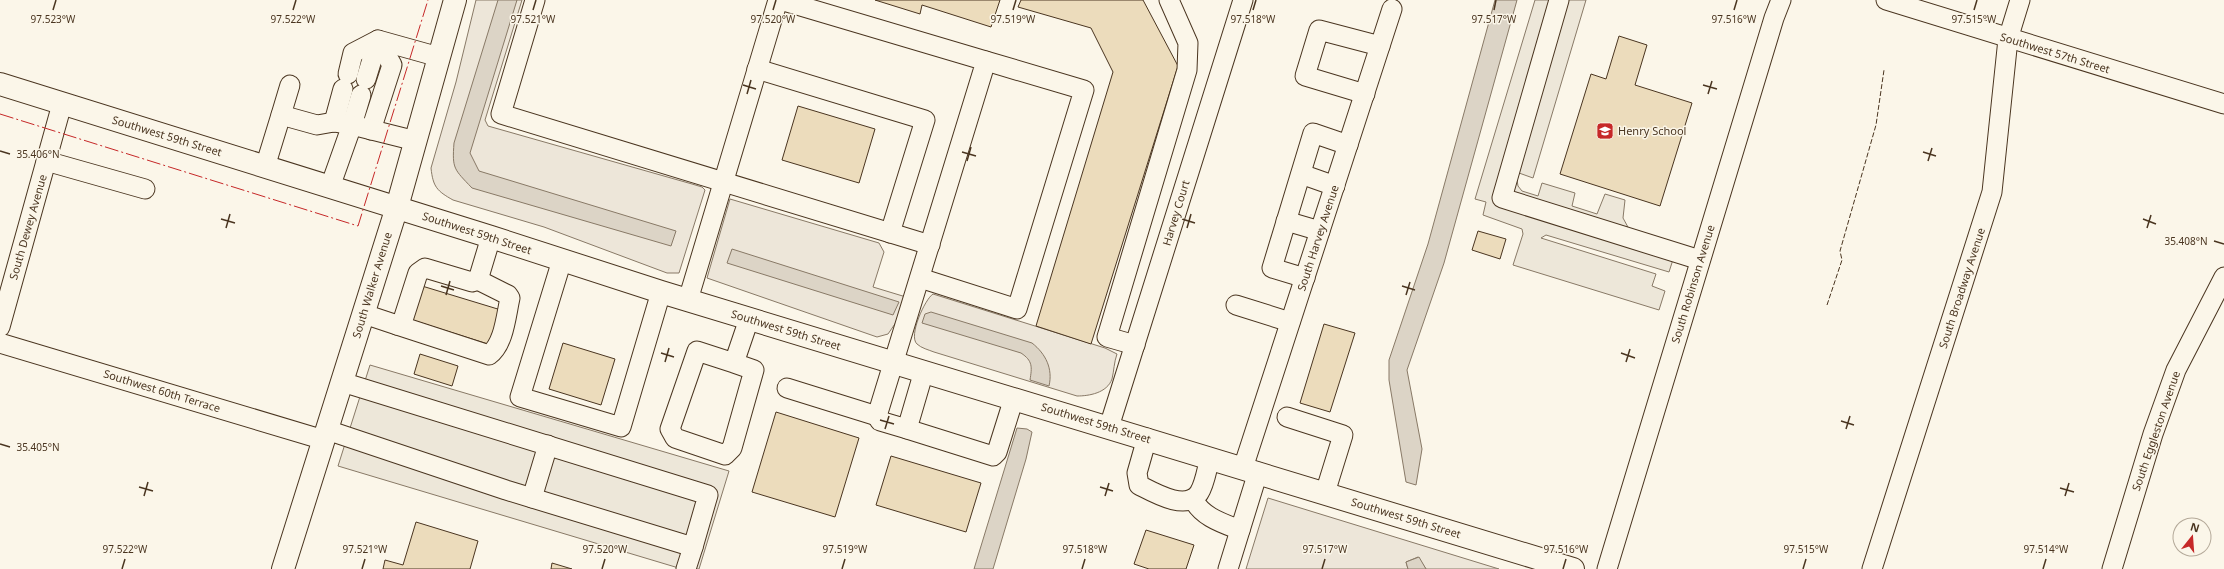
<svg xmlns="http://www.w3.org/2000/svg" width="2224" height="569" font-family="'Noto Sans',sans-serif">
<style>
.green{fill:#ede6d9;stroke:#887966}
.parking{fill:#ede7d9;stroke:#887966}
.water{fill:#dcd4c6;stroke:#887966}
.building{fill:#ecdcbc;stroke:#4a3520}
.lines{fill:none;stroke-linecap:round;stroke-linejoin:round}
.minor-casing{stroke:#4a3520;stroke-width:21}
.major-casing{stroke:#4a3520;stroke-width:24}
.minor{stroke:#fbf6e9;stroke-width:19}
.major{stroke:#fbf6e9;stroke-width:22}
.fence{stroke:#4a3520;stroke-width:1;stroke-dasharray:5 2;stroke-linecap:butt}
.power{stroke:#c62828;stroke-width:1;stroke-dasharray:14 3 2 3;stroke-linecap:butt}
.ticks{fill:none;stroke:#4a3520;stroke-width:1.5}
.labels{text-anchor:middle;stroke-width:3;stroke-linejoin:round;paint-order:stroke}
.street-label{font-size:11px;fill:#4a3520;stroke:#fbf6e9}
.poi-label{font-size:11px;fill:#4a3520;stroke:#fbf6e9;text-anchor:start}
.ticks-label{font-size:10px;text-anchor:middle;fill:#4a3520;stroke:#fbf6e9;stroke-width:3;stroke-linejoin:round;paint-order:stroke}
</style>
<rect width="100%" height="100%" fill="#fbf6e9"/>
<g class="green">
<path d="M 476,0 L 522,0 L 485,120 L 488,126 L 692,184 L 702,187 L 705,190 L 679,273 L 667,273 L 544,227 L 453,200 C 437,191 433,187 431,168 L 456,82 Z"/>
<path d="M 730,199 L 879,243 L 884,252 L 873,287 L 906,297 L 899,318 L 888,334 L 877,337 L 707,278 Z"/>
<path d="M 933,294 L 1105,348 L 1117,354 C 1114,362 1114,371 1112,379 C 1107,393 1089,396 1077,396 L 934,352 C 929,350 921,348 917,344 C 908,336 925,299 933,294 Z"/>
<path d="M 1268,498 L 1499,569 L 1426,569 L 1418,557 L 1406,562 L 1408,569 L 1246,569 Z"/>
</g>
<g class="parking">
<path d="M 1535,0 L 1586,0 L 1533,178 L 1519,173 L 1517,180 L 1518,186 L 1522,191 L 1538,196 L 1542,183 L 1575,193 L 1572,206 L 1597,214 L 1605,194 L 1625,200 L 1623,218 L 1629,229 L 1678,244 L 1669,272 L 1546,235 L 1541,238 L 1656,274 L 1652,286 L 1665,291 L 1659,310 L 1513,265 L 1523,234 L 1522,229 L 1483,215 L 1486,202 L 1475,199 Z"/>
<path d="M 370,365 L 729,471 L 699,569 L 682,569 L 338,466 Z"/>
</g>
<g class="water">
<path d="M 498,0 L 517,0 L 470,153 L 479,171 L 676,231 L 671,246 L 472,188 C 454,169 452,169 454,143 Z"/>
<path d="M 1495,0 L 1517,0 L 1444,263 L 1407,370 L 1422,449 L 1416,485 L 1406,482 L 1389,380 L 1389,360 L 1428,244 Z"/>
<path d="M 732,249 L 899,302 L 893,315 L 727,263 Z"/>
<path d="M 931,312 L 1032,343 C 1046,354 1053,369 1049,386 L 1030,380 C 1032,367 1033,361 1021,353 L 922,323 L 925,314 Z"/>
<path d="M 1017,428 L 1027,429 L 1032,432 L 1026,459 L 993,569 L 974,569 Z"/>
<path d="M 1419,557 L 1426,569 L 1408,569 L 1406,562 Z"/>
</g>
<g class="building">
<path d="M 875,0 L 1000,0 L 991,27 L 922,5 L 920,14 Z"/>
<path d="M 1021,0 L 1143,0 L 1178,66 L 1091,344 L 1036,326 L 1113,72 L 1091,28 L 1018,7 Z"/>
<path d="M 1619,36 L 1647,45 L 1635,85 L 1692,103 L 1660,206 L 1560,174 L 1591,74 L 1606,79 Z"/>
<path d="M 798,106 L 875,129 L 859,183 L 782,160 Z"/>
<path d="M 1478,231 L 1506,239 L 1500,259 L 1472,250 Z"/>
<path d="M 422,286 L 501,310 L 491,345 L 412,320 Z"/>
<path d="M 1324,324 L 1355,333 L 1330,412 L 1300,403 Z"/>
<path d="M 563,343 L 615,359 L 601,405 L 549,389 Z"/>
<path d="M 420,354 L 458,366 L 452,386 L 414,374 Z"/>
<path d="M 776,412 L 859,438 L 835,517 L 752,492 Z"/>
<path d="M 891,456 L 981,483 L 966,532 L 876,505 Z"/>
<path d="M 416,522 L 478,541 L 470,569 L 383,569 L 385,560 L 403,565 Z"/>
<path d="M 1146,530 L 1194,545 L 1186,569 L 1149,569 L 1134,564 Z"/>
<path d="M 552,563 L 572,569 L 551,569 Z"/>
</g>
<g class="lines">
<g class="minor-casing">
<g id="minor">
<path d="M 535,0 L 501,114 L 930,245"/>
<path d="M 780,0 L 986,61 L 877,416 L 880,421 L 907,429"/>
<path d="M 1559,0 L 1502,198 L 1700,260"/>
<path d="M 1886,0 L 2224,104"/>
<path d="M 757,69 L 925,120 L 890,233"/>
<path d="M 348,74 L 353,53 L 378,40 L 392,65 L 371,130"/>
<path d="M 366,79 L 378,40 L 439,57"/>
<path d="M 1365,94 L 1305,76 L 1319,30 L 1380,46"/>
<path d="M 361,95 L 352,125 L 416,141"/>
<path d="M 281,115 L 290,85"/>
<path d="M 334,122 L 343,89"/>
<path d="M 46,161 L 145,189"/>
<path d="M 265,167 L 281,115 L 317,125 L 334,122 L 352,125 L 330,187"/>
<path d="M 1301,174 L 1335,186"/>
<path d="M 1286,221 L 1320,231"/>
<path d="M 562,260 L 520,397 L 621,427 L 661,292"/>
<path d="M 920,278 L 1017,309 L 1084,90 L 986,61"/>
<path d="M 1305,278 L 1272,268 L 1313,133 L 1348,145"/>
<path d="M 688,300 L 778,0"/>
<path d="M 1236,305 L 1290,322"/>
<path d="M 364,314 L 397,325 L 402,323 L 418,273 L 425,268 L 472,282 L 478,280 L 491,237"/>
<path d="M 397,325 L 489,355 C 504,344 506,316 510,298 L 508,295 L 478,280"/>
<path d="M 0,327 L 62,104"/>
<path d="M 0,343 L 324,440"/>
<path d="M 1135,345 L 1107,337 L 1187,70 L 1188,43 L 1169,0"/>
<path d="M 734,363 L 754,370 L 732,448 L 725,455 L 675,438 L 670,429 L 697,351 L 734,363 L 749,319"/>
<path d="M 924,371 L 907,429 L 993,456 L 997,452 L 1014,398"/>
<path d="M 787,388 L 877,416"/>
<path d="M 1287,417 L 1343,435 L 1325,493"/>
<path d="M 1109,427 L 1243,0"/>
<path d="M 327,430 L 506,490 L 693,547 L 708,495 L 342,382"/>
<path d="M 1147,438 L 1137,473 L 1139,485 C 1153,492 1186,512 1199,493 C 1205,484 1207,468 1210,458"/>
<path d="M 1243,468 L 1392,9"/>
<path d="M 532,498 L 548,445"/>
<path d="M 1193,499 C 1202,517 1222,523 1240,530"/>
<path d="M 686,569 L 693,547"/>
<path d="M 1228,569 L 1258,472"/>
<path d="M 1607,569 L 1774,18 L 1781,0"/>
<path d="M 1872,569 L 1992,192 L 2008,39 L 2020,0"/>
<path d="M 2112,569 L 2153,434 L 2176,370 L 2224,277"/>
</g>
</g>
<g class="major-casing">
<g id="major">
<path d="M 0,84 L 491,237 L 661,292 L 1573,569"/>
<path d="M 283,569 L 397,207 L 455,0"/>
</g>
</g>
<use href="#minor" class="minor"/>
<use href="#major" class="major"/>
<path class="fence" d="M 1827,305 L 1842,260 L 1840,251 L 1876,125 L 1884,70"/>
<path class="power" d="M 0,114 L 358,226 L 428,0"/>
</g>
<path class="ticks" d="M 53,10 L 56,0M 293,10 L 296,0M 533,10 L 536,0M 773,10 L 776,0M 1013,10 L 1016,0M 1253,10 L 1256,0M 1494,10 L 1496,0M 1734,10 L 1737,0M 1974,10 L 1977,0M 743,85 L 756,89M 1703,85 L 1717,89M 747,94 L 751,80M 1708,94 L 1712,81M 0,151 L 10,154M 962,152 L 976,156M 1923,152 L 1936,156M 967,161 L 971,147M 1928,161 L 1932,148M 221,219 L 235,223M 1182,219 L 1195,223M 2143,219 L 2156,224M 226,228 L 230,214M 1187,228 L 1191,214M 2147,228 L 2151,215M 2214,241 L 2224,244M 441,286 L 454,290M 1402,286 L 1415,290M 446,295 L 450,281M 1406,295 L 1410,282M 661,353 L 674,357M 1621,353 L 1635,358M 665,362 L 669,348M 1626,362 L 1630,349M 880,420 L 894,424M 1841,421 L 1854,425M 885,429 L 889,416M 1846,429 L 1850,416M 0,444 L 10,447M 139,487 L 153,491M 1100,487 L 1113,491M 2060,488 L 2074,492M 144,496 L 148,482M 1105,496 L 1109,483M 2065,496 L 2069,483M 122,569 L 125,559M 362,569 L 365,559M 602,569 L 605,559M 842,569 L 845,559M 1082,569 L 1085,559M 1322,569 L 1325,559M 1563,569 L 1566,559M 1803,569 L 1806,559M 2043,569 L 2046,559"/>
<defs>
<g id="school-square" transform="scale(0.9)"><rect x="-9" y="-9" width="18" height="18" rx="4" fill="#c62828" stroke="#fbf6e9"/><path d="M0-5L7-2L0 1L-7-2ZM-4 1L0 2.5L4 1V4Q0 6-4 4Z" fill="#fff"/></g>
</defs>
<g fill-rule="evenodd">
<use href="#school-square" x="1605" y="131"/>
</g>
<g class="labels">
<g class="street-label">
<text transform="translate(2055 53) rotate(17)" y="4">Southwest 57th Street</text>
<text transform="translate(167 136) rotate(17)" y="4">Southwest 59th Street</text>
<text transform="translate(1176 213) rotate(-73)" y="4">Harvey Court</text>
<text transform="translate(28 227) rotate(-74)" y="4">South Dewey Avenue</text>
<text transform="translate(477 233) rotate(18)" y="4">Southwest 59th Street</text>
<text transform="translate(1318 238) rotate(-72)" y="4">South Harvey Avenue</text>
<text transform="translate(1693 284) rotate(-73)" y="4">South Robinson Avenue</text>
<text transform="translate(372 285) rotate(-73)" y="4">South Walker Avenue</text>
<text transform="translate(1962 288) rotate(-72)" y="4">South Broadway Avenue</text>
<text transform="translate(786 330) rotate(17)" y="4">Southwest 59th Street</text>
<text transform="translate(162 391) rotate(17)" y="4">Southwest 60th Terrace</text>
<text transform="translate(1096 423) rotate(17)" y="4">Southwest 59th Street</text>
<text transform="translate(2156 431) rotate(-71)" y="4">South Eggleston Avenue</text>
<text transform="translate(1406 518) rotate(17)" y="4">Southwest 59th Street</text>
</g>
<g class="poi-label">
<text x="1618" y="135">Henry School</text>
</g>
</g>
<g class="ticks-label">
<text x="53" y="23">97.523°W</text>
<text x="293" y="23">97.522°W</text>
<text x="533" y="23">97.521°W</text>
<text x="773" y="23">97.520°W</text>
<text x="1013" y="23">97.519°W</text>
<text x="1253" y="23">97.518°W</text>
<text x="1494" y="23">97.517°W</text>
<text x="1734" y="23">97.516°W</text>
<text x="1974" y="23">97.515°W</text>
<text x="38" y="158">35.406°N</text>
<text x="2186" y="245">35.408°N</text>
<text x="38" y="451">35.405°N</text>
<text x="125" y="553">97.522°W</text>
<text x="365" y="553">97.521°W</text>
<text x="605" y="553">97.520°W</text>
<text x="845" y="553">97.519°W</text>
<text x="1085" y="553">97.518°W</text>
<text x="1325" y="553">97.517°W</text>
<text x="1566" y="553">97.516°W</text>
<text x="1806" y="553">97.515°W</text>
<text x="2046" y="553">97.514°W</text>
</g>
<g transform="translate(2192 537) rotate(17)"><circle r="19" fill="#fbf6e9" stroke="#b4a999"/>
<path d="M0-3L7 15L0 10L-7 15Z" fill="#c62828"/>
<text y="-6" font-size="11" font-weight="bold" text-anchor="middle" fill="#4a3520">N</text>
</g>
</svg>
